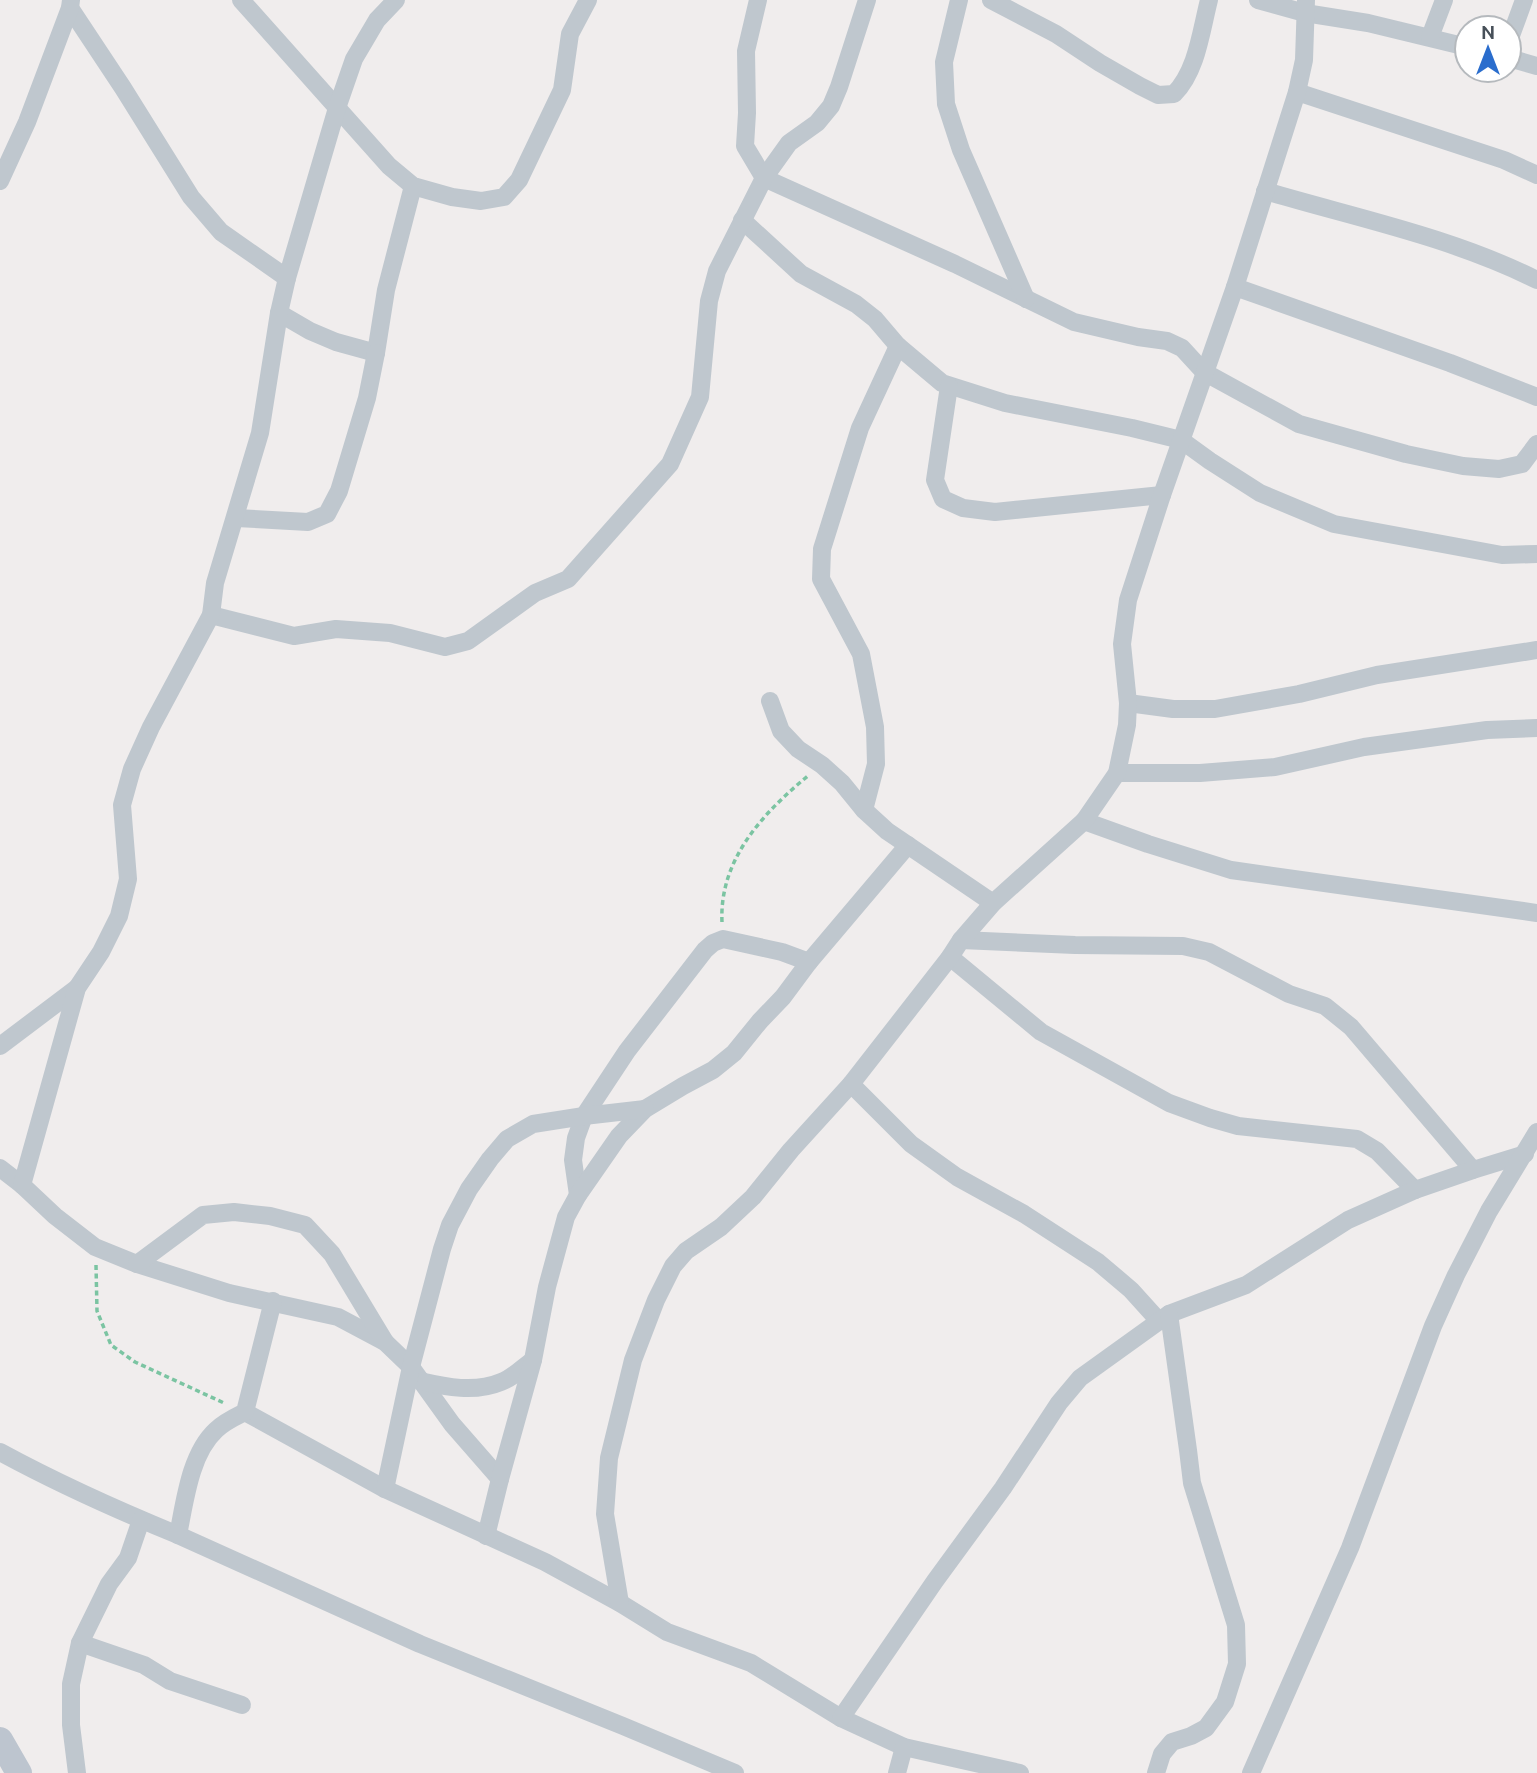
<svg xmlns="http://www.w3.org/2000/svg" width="1537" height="1773" font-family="Ubuntu,sans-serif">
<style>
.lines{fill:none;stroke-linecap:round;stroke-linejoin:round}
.path{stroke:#7bc4a2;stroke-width:3.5;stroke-dasharray:5 3.5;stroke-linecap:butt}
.street{stroke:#bfc7ce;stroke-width:18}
.secondary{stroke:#bdc5cf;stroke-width:26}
</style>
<rect width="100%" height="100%" fill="#f0eded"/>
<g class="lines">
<g class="path">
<path d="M 722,922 C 719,859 764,812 809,775"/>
<path d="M 96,1265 L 97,1311 L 111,1345 L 135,1362 L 224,1403"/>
</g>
<g class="street">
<path d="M 241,0 L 389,166 L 413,186 L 452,197 L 481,201 L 504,197 L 519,180 L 562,90 L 570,34 L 588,0"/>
<path d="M 758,0 L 746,51 L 747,113 L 745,146 L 764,178 L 955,264 L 1074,322 L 1138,337 L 1167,341 L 1182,348 L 1204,372 L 1299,424 L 1406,454 L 1463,466 L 1499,469 L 1522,464 L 1537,444"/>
<path d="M 959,0 L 944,62 L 946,104 L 961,150 L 1026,299"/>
<path d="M 991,0 L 1056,34 L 1100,63 L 1140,86 L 1158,95 L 1174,94 C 1197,71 1201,31 1209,0"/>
<path d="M 1258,0 L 1305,13 L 1368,23 L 1467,47"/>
<path d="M 70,8 L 123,88 L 191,197 L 221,232 L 287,278"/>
<path d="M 1430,37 L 1444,0"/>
<path d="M 1509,41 L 1524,0"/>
<path d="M 1509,58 L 1537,66"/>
<path d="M 1297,92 L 1504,160 L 1537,175"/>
<path d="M 0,181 L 27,122 L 70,8 L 71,0"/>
<path d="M 1265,191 C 1356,218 1451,237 1537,280"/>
<path d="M 742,220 L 801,274 L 856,304 L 875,319 L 898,346 L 942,383 L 1005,403 L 1132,428 L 1181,440 L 1210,461 L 1260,493 L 1334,524 L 1502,555 L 1537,554"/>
<path d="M 1235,287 L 1450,363 L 1537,397"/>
<path d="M 279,313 L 310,331 L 336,342 L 376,353 L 386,290 L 413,186"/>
<path d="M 949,386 L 935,480 L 943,499 L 963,508 L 995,512 L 1162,495"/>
<path d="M 236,518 L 308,522 L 327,514 L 339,491 L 367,398 L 376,353"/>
<path d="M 211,615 L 294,636 L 336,629 L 390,633 L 445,647 L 468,641 L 535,593 L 568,579 L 670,464 L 700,397 L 709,301 L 717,271 L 764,178 L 789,143 L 817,123 L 831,106 L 839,87 L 867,0"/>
<path d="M 770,701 L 781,731 L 798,749 L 822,765 L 842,783 L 864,810 L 887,831 L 993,903"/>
<path d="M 1128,703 L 1173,709 L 1215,709 L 1299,694 L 1377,675 L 1537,650"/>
<path d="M 1117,773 L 1200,773 L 1275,767 L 1364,747 L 1487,730 L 1537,728"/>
<path d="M 864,810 L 876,764 L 875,727 L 861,654 L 821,579 L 822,549 L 860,428 L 898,346"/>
<path d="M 1084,821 L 1148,844 L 1231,870 L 1537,913"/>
<path d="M 961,940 L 1075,945 L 1183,946 L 1209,952 L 1289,994 L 1325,1006 L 1351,1027 L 1473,1170"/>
<path d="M 950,957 L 1041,1032 L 1169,1103 L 1210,1118 L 1238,1126 L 1357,1139 L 1377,1151 L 1415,1190"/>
<path d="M 0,1046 L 77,988"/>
<path d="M 851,1084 L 911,1144 L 957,1177 L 1024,1214 L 1098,1262 L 1131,1290 L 1159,1321"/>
<path d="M 0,1168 L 22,1185 L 55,1216 L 95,1247 L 137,1264 L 229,1293 L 338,1317 L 385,1342 L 411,1367 L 452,1424 L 500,1479 L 486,1536"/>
<path d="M 22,1185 L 77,988 L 101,952 L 119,916 L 128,879 L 122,805 L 132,769 L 151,727 L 211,615 L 215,583 L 260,433 L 279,313 L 287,278 L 337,108 L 354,59 L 377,20 L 396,0"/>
<path d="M 578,1195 L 573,1160 L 576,1138 L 584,1116 L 627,1051 L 705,950 L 713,943 L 723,939 L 782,952 L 809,962"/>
<path d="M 137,1264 L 203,1215 L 234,1212 L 270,1216 L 305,1225 L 332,1254 L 385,1342"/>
<path d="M 420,1381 C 446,1387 475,1393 501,1382 C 513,1378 523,1367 533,1360"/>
<path d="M 245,1412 L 385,1489 L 545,1562 L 620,1603 L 667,1632 L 751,1663 L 841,1718 L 904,1747 L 1020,1773"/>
<path d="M 0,1452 C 57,1483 117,1510 178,1535 L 420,1644 L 623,1726 L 735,1773"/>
<path d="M 500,1479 L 533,1360 L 547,1287 L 566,1217 L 578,1195 L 619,1136 L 645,1109 L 683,1086 L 713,1070 L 734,1053 L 760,1021 L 783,997 L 809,962 L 908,845"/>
<path d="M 385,1489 L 411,1367 L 442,1249 L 450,1225 L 469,1189 L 490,1159 L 507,1139 L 533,1124 L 584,1116 L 645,1109"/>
<path d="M 178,1535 C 185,1501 190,1454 216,1430 C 224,1422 235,1417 245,1412 L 273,1301"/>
<path d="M 620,1603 L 605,1514 L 609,1458 L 633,1360 L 656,1300 L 673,1266 L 686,1251 L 721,1227 L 753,1197 L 791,1150 L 851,1084 L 950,957 L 961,940 L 993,903 L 1084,821 L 1117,773 L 1127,725 L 1128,703 L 1122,644 L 1128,600 L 1162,495 L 1235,287 L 1297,92 L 1304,60 L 1306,0"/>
<path d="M 80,1643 L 144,1665 L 170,1681 L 242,1705"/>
<path d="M 841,1718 L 935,1581 L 1003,1488 L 1059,1403 L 1080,1378 L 1169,1314 L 1246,1285 L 1348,1220 L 1415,1190 L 1473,1170 L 1525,1154"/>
<path d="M 77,1773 L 71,1725 L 71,1684 L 80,1643 L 109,1584 L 128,1558 L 141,1520"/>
<path d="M 897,1773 L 904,1747"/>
<path d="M 1156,1773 L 1162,1754 L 1172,1742 L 1191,1736 L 1206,1728 L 1225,1702 L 1237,1664 L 1236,1625 L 1192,1483 L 1188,1450 L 1169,1314"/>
<path d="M 1251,1773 L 1350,1548 L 1433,1326 L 1456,1275 L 1489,1211 L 1537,1132"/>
</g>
<path class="secondary" d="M 0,1740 L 19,1773"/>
</g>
<g transform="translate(1488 49)"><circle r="33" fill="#ffffff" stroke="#b5b9bd" stroke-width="2"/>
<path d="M0-5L12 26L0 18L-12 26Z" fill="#2a6dcd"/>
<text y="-10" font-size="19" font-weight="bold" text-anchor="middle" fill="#475059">N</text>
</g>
</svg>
